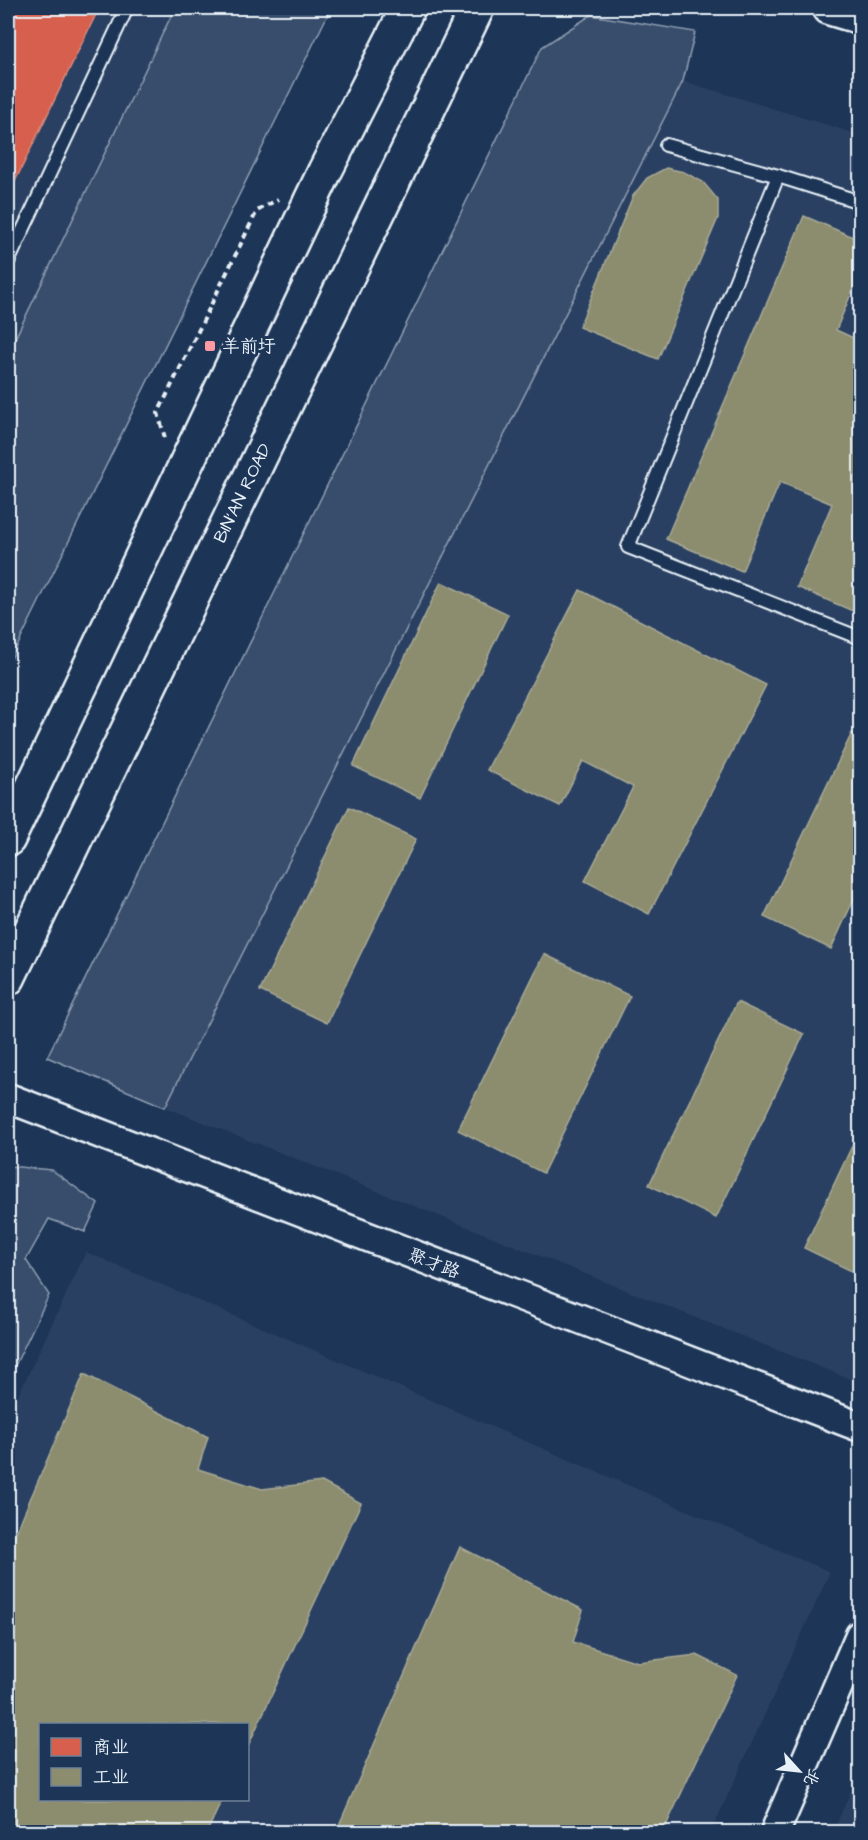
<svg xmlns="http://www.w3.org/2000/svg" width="868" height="1840" font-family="'Architects Daughter','LXGW WenKai TC',sans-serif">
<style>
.built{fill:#2a4162;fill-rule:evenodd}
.green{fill:#374d6c;stroke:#909fb2;stroke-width:1.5}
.shops{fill:#d6604d;stroke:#db8c80;stroke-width:1.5}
.industry{fill:#8c8c6e;stroke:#a8aa97;stroke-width:1.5}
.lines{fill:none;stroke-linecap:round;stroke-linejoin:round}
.service-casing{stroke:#e8f1f8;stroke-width:16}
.tertiary-casing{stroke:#e8f1f8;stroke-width:33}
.secondary-casing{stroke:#e8f1f8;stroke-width:38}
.path{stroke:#e8f1f8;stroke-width:4;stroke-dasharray:6 4.5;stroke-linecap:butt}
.service{stroke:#1d3557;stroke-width:12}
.tertiary{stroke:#1d3557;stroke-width:28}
.secondary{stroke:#1d3557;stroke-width:33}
.poi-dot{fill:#ff9aa2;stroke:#1d3557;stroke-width:2}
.labels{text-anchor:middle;stroke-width:6;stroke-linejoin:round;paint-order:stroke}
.poi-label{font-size:18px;fill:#e8f1f8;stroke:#1d3557;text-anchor:start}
.street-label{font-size:18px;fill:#e8f1f8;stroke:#1d3557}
</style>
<rect width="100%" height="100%" fill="#1d3557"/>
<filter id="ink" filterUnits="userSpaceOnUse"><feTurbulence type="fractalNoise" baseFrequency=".0167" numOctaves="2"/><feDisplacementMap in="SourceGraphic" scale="12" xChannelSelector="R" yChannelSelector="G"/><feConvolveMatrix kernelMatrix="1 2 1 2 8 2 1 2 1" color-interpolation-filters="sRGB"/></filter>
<g filter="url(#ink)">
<g class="built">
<path d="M 8,8 L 175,8 L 8,353 Z"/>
<path d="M 683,81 L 860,135 L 860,1383 L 165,1107 Z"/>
<path d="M 86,1252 L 830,1572 L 711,1832 L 8,1832 L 8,1417 ZM 40,1724 L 248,1724 L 248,1800 L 40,1800 Z"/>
<path d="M 860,1770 L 860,1832 L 833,1832 Z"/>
</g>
<g class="green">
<path d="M 175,8 L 331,8 L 8,665 L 8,353 Z"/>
<path d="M 591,15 L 695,32 L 683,81 L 165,1107 L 47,1057 L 542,47 Z"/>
<path d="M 8,1166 L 52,1170 L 98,1204 L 85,1232 L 49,1219 L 26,1260 L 49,1295 L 8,1380 Z"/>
</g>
<path class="shops" d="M 8,8 L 99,8 L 8,196 Z"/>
<g class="industry">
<path d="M 666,168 L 684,172 L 703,182 L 718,200 L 718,218 L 658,359 L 579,327 L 633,196 L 647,178 Z"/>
<path d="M 804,216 L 860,240 L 860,272 L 836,330 L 860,341 L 860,614 L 797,587 L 832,504 L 780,482 L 742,571 L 666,539 Z"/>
<path d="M 441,582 L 508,614 L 420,798 L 353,766 Z"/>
<path d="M 580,590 L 766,685 L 649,914 L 585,881 L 633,787 L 583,761 L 560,806 L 487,770 Z"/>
<path d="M 852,733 L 860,737 L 860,886 L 831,949 L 764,917 Z"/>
<path d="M 349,807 L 416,839 L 327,1023 L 260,991 Z"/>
<path d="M 544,954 L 630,996 L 543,1173 L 458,1130 Z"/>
<path d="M 737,1002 L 804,1034 L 716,1218 L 649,1185 Z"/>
<path d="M 860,1129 L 860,1275 L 804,1248 Z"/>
<path d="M 84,1374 L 208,1437 L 198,1469 L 262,1489 L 322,1482 L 361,1503 L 248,1746 L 248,1724 L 40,1724 L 40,1800 L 222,1800 L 207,1832 L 8,1832 L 8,1551 Z"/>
<path d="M 460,1547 L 583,1610 L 573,1642 L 638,1662 L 697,1655 L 737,1675 L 663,1832 L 336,1832 Z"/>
</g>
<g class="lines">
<g class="service-casing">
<g id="service">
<path d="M 666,145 L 778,176"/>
<path d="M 860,202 L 778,176 L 628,547 L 860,638"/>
<path d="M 8,262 L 127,8"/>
</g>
</g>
<g class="tertiary-casing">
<g id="tertiary">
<path d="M 8,1098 L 860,1427"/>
<path d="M 775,1832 L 860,1635"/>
</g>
</g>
<g class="secondary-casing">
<g id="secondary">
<path d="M 830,8 L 860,17"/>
<path d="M 8,839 L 325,171 L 408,8"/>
<path d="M 8,978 L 477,8"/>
</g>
</g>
<path class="path" d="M 165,438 L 158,413 L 257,211 L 278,199"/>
<use href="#service" class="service"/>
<use href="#tertiary" class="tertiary"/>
<use href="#secondary" class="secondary"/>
</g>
</g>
<rect class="poi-dot" x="204" y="340" width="12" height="12" rx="3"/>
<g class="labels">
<g class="poi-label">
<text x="222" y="352">羊前圩</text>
</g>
<g class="street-label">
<text transform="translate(242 493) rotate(-64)" y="6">BIN'AN ROAD</text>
<text transform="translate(434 1263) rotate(21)" y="6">聚才路</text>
</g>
</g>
<rect width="868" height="1840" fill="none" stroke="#1d3557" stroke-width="30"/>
<rect x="15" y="15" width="838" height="1810" fill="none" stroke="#e8f1f8" stroke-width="2" filter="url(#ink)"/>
<rect x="39" y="1723" width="210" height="78" fill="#1d3557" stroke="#6e8097" stroke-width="1.5"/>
<rect x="51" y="1738" width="30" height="18" fill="#d6604d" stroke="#6e8097" stroke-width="1.5"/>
<text x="93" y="1753" font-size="18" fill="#e8f1f8">商业</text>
<rect x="51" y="1768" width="30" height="18" fill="#8c8c6e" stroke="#6e8097" stroke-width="1.5"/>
<text x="93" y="1783" font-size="18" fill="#e8f1f8">工业</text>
<g transform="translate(799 1771) rotate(117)" stroke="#1d3557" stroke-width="4.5" paint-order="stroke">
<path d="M0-4.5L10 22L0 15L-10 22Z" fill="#e8f1f8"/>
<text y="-9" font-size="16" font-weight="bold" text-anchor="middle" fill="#e8f1f8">北</text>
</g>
</svg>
